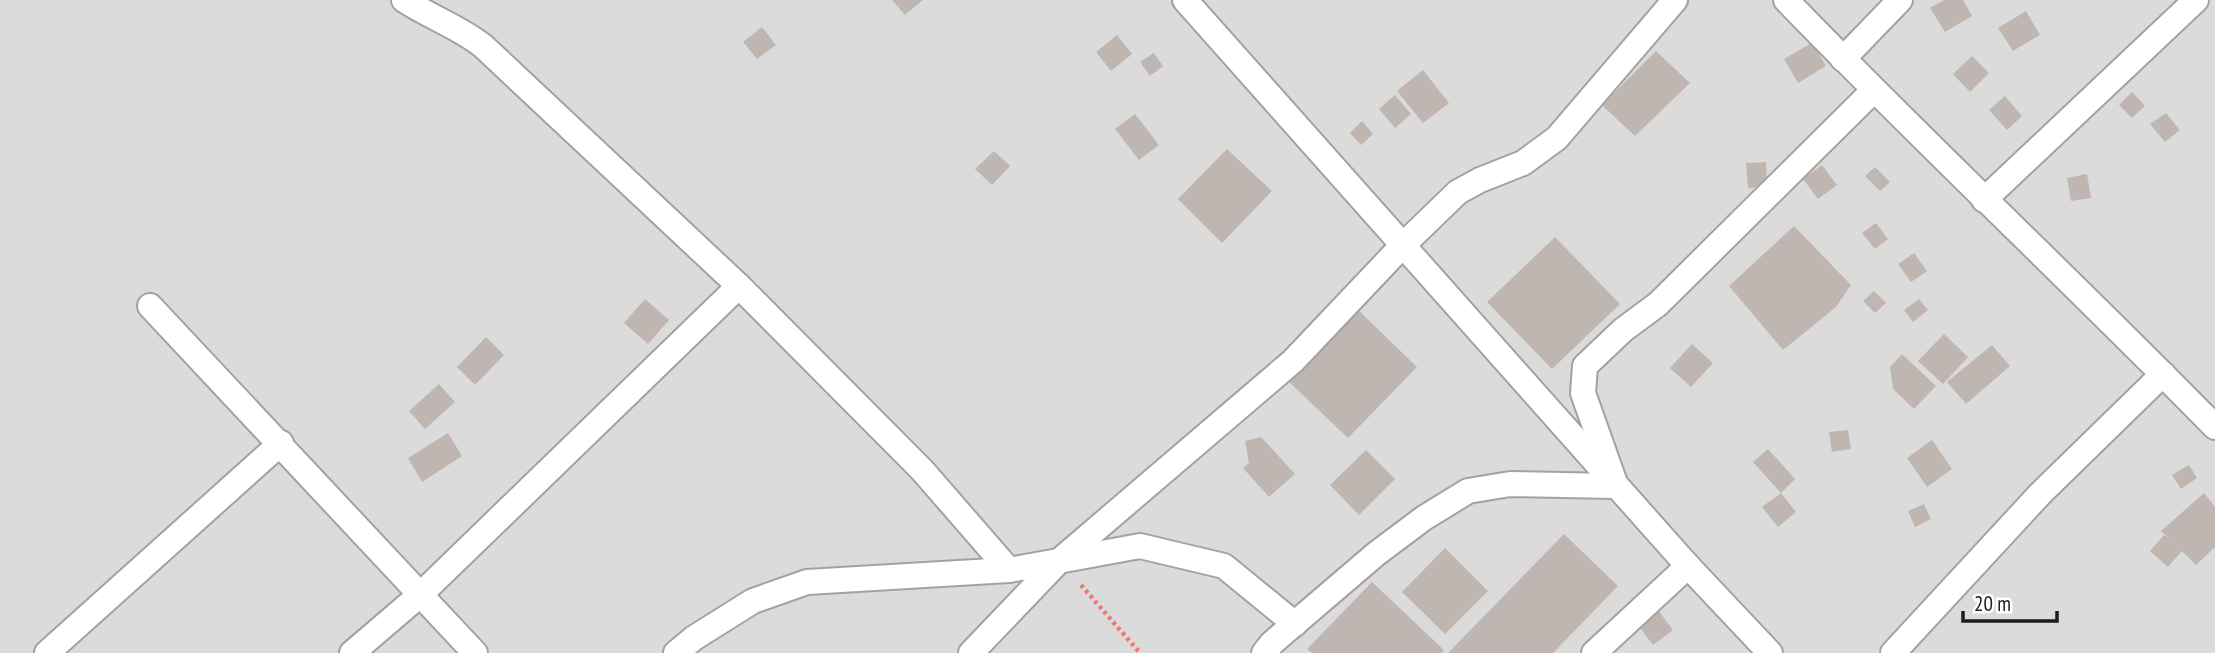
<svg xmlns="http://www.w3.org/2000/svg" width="2215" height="653" font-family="'PT Sans Narrow',sans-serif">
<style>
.residential{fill:#dcdbdb}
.building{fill:#bfb6b1}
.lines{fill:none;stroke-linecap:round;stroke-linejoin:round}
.street-casing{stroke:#a2a2a2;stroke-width:28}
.path{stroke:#f17873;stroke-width:4.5;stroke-dasharray:3.5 3.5;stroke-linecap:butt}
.street{stroke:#fff;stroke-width:24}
</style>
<rect width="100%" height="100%" fill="#eeebe5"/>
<rect class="residential" x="0" y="0" width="2215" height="653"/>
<g class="building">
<path d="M 892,0 L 923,0 L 905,15 Z"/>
<path d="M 1944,0 L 1963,0 L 1972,16 L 1945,32 L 1930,8 Z"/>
<path d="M 2026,11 L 2040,35 L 2013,51 L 1998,28 Z"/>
<path d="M 762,27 L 776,45 L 757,59 L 743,42 Z"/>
<path d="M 1117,35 L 1132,54 L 1111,71 L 1096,52 Z"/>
<path d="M 1812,43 L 1826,66 L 1798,83 L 1784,59 Z"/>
<path d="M 1656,51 L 1690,83 L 1635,136 L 1602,105 Z"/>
<path d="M 1154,53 L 1163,66 L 1150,76 L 1140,62 Z"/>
<path d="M 1972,56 L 1989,73 L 1970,92 L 1953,74 Z"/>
<path d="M 1423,70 L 1449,103 L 1423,123 L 1397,91 Z"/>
<path d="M 2132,92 L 2145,106 L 2132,118 L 2119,105 Z"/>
<path d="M 1395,95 L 1411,114 L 1395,128 L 1379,109 Z"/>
<path d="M 2005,96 L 2022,116 L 2007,130 L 1989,110 Z"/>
<path d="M 2166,113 L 2180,130 L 2165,142 L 2150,124 Z"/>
<path d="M 1135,114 L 1159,145 L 1139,160 L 1115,129 Z"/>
<path d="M 1362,121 L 1373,134 L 1361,145 L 1350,133 Z"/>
<path d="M 1227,149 L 1272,191 L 1222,243 L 1178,199 Z"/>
<path d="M 994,151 L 1010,166 L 992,185 L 975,169 Z"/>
<path d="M 1766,162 L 1767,187 L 1748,188 L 1746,163 Z"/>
<path d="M 1822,165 L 1837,185 L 1818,199 L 1803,179 Z"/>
<path d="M 1875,167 L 1890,182 L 1880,191 L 1865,176 Z"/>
<path d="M 2087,174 L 2091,198 L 2071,201 L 2067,178 Z"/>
<path d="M 1876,223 L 1888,239 L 1875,249 L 1862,233 Z"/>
<path d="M 1794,226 L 1851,285 L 1836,307 L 1783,350 L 1729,286 Z"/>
<path d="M 1555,237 L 1620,304 L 1552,369 L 1487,302 Z"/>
<path d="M 1914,253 L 1927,271 L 1911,282 L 1898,264 Z"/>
<path d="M 1874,291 L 1886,303 L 1875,313 L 1863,301 Z"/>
<path d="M 645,299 L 669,320 L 648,344 L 624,323 Z"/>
<path d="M 1919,299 L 1928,310 L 1913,322 L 1904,310 Z"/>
<path d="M 1355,307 L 1417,367 L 1348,438 L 1286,379 Z"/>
<path d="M 1944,334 L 1968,357 L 1943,384 L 1918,361 Z"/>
<path d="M 486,337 L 504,355 L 475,385 L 457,367 Z"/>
<path d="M 1692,344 L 1713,363 L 1691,387 L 1670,368 Z"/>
<path d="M 1992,345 L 2010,366 L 1966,404 L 1947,382 Z"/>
<path d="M 1902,354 L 1936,386 L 1914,409 L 1893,389 L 1890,367 Z"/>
<path d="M 439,384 L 455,402 L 425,429 L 409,411 Z"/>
<path d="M 1848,430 L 1851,449 L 1832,452 L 1829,432 Z"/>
<path d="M 448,433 L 462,456 L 422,482 L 408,458 Z"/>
<path d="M 1261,437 L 1295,474 L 1269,497 L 1243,468 L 1249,463 L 1245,441 Z"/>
<path d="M 1932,440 L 1952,469 L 1927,487 L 1907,458 Z"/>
<path d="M 1768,449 L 1795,479 L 1781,493 L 1753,462 Z"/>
<path d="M 1366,450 L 1395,479 L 1359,515 L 1330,485 Z"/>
<path d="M 2189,465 L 2197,478 L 2181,489 L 2172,475 Z"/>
<path d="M 1781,493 L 1796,512 L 1778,527 L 1762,507 Z"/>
<path d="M 2204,493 L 2215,507 L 2215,547 L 2196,565 L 2182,551 L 2168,567 L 2150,551 L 2164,535 L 2171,540 L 2161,531 Z"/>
<path d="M 1924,504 L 1931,519 L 1915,527 L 1908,511 Z"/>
<path d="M 1564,534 L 1618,586 L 1553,653 L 1448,653 Z"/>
<path d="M 1445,548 L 1488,591 L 1445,634 L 1402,592 Z"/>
<path d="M 1372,582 L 1444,650 L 1442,653 L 1312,653 L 1307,649 Z"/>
<path d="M 1657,609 L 1673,630 L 1653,645 L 1637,624 Z"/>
</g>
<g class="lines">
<g class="street-casing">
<g id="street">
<path d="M 404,0 C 430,17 459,27 483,46 L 739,286 L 922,470 L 1009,570 L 1140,546 L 1224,566 L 1295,624"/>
<path d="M 1185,0 L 1688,566 L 1770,653"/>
<path d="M 1786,0 C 1926,145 2074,283 2215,427"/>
<path d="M 1843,59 L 1900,0"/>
<path d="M 1984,200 L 2196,0"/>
<path d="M 150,306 L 475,653"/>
<path d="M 47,653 L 281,443"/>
<path d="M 352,653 L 421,594 L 739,286"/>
<path d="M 676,653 L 694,638 L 753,601 L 807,582 L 1009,570"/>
<path d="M 971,653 L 1059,561 L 1293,361 L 1402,246 L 1458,192 L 1480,180 L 1523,163 L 1557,138 L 1675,0"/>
<path d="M 1264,653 L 1272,643 L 1376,554 L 1424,518 L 1468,491 L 1510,484 L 1616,486 L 1583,393 L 1585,366 L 1623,330 L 1658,304 L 1874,90"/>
<path d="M 1594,653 L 1688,566"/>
<path d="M 1893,653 L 2040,494 L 2163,374"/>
</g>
</g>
<path class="path" d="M 1081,585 L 1140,653"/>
<use href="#street" class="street"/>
</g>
<path d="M1963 611v10h94v-10" fill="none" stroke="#1e1e1e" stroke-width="3.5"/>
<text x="1974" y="611" font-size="21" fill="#1e1e1e" stroke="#ffffff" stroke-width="5" paint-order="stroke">20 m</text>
</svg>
